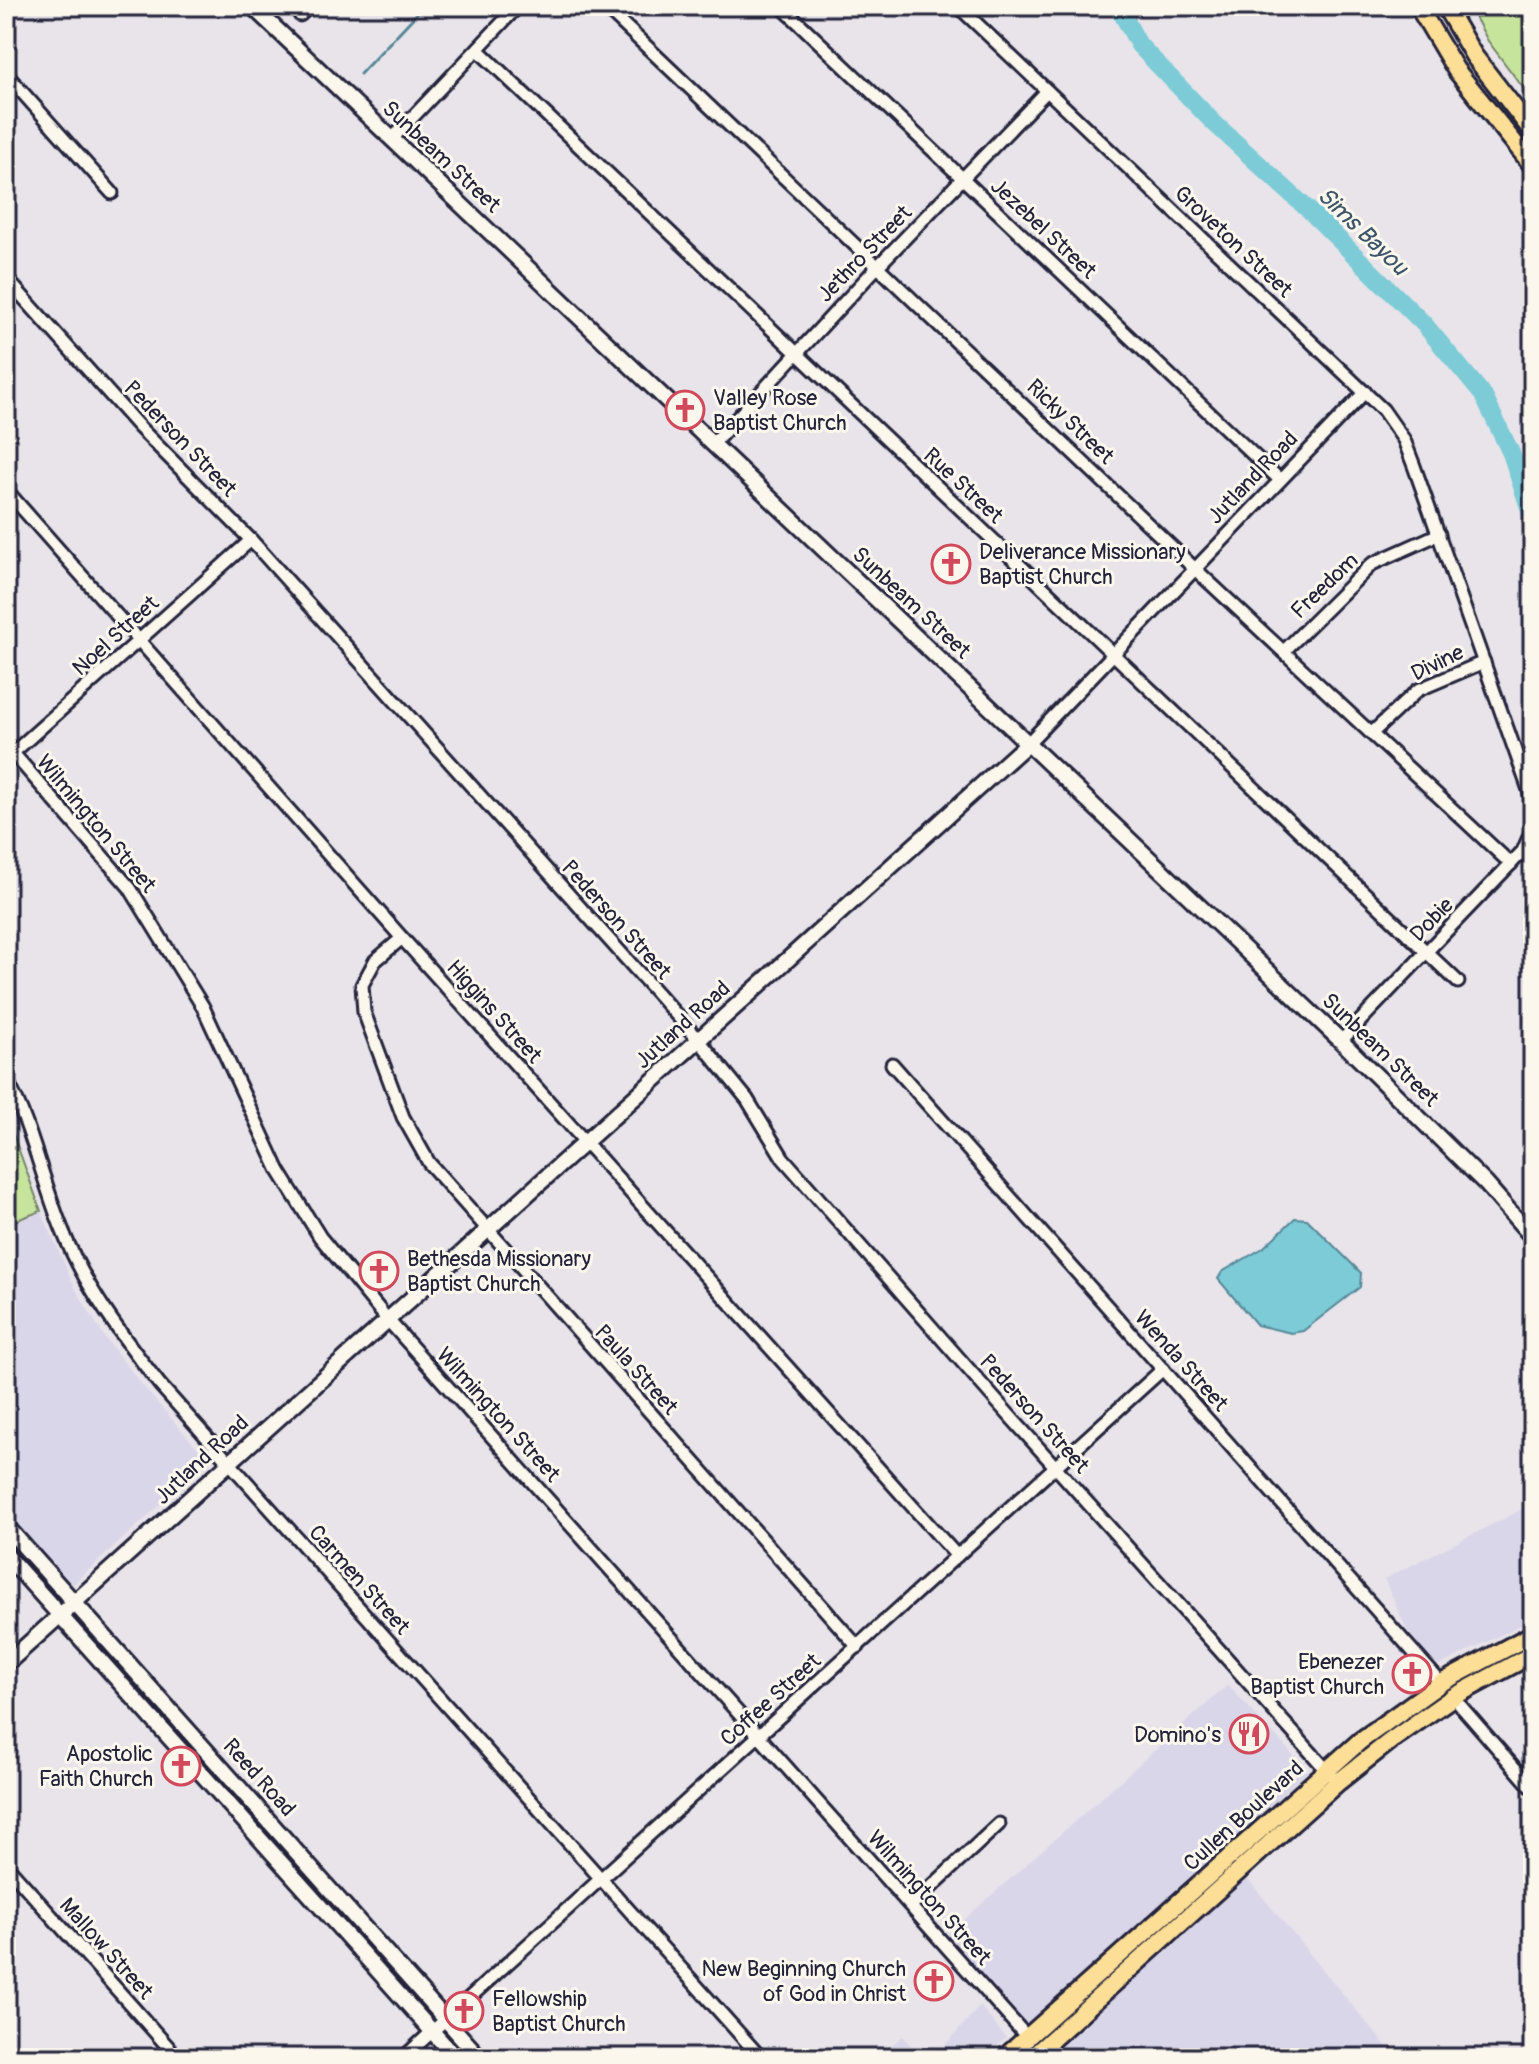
<svg xmlns="http://www.w3.org/2000/svg" width="1539" height="2064" font-family="Pangolin,sans-serif">
<style>
.built{fill:#dad6e9}
.green{fill:#c6e49b;stroke:#74836b;stroke-width:2}
.water{fill:#7bcbd6;stroke:#578798;stroke-width:2}
.lines{fill:none;stroke-linecap:round;stroke-linejoin:round}
.stream{stroke:#578798;stroke-width:3}
.river{stroke:#7bcbd6;stroke-width:18}
.minor-casing{stroke:#22223b;stroke-width:17}
.tertiary-casing{stroke:#22223b;stroke-width:20}
.primary-casing{stroke:#22223b;stroke-width:22}
.minor{stroke:#fbf7ec;stroke-width:11}
.tertiary{stroke:#fbf7ec;stroke-width:14}
.primary{stroke:#fdde96;stroke-width:16}
.labels{text-anchor:middle;stroke-width:6;stroke-linejoin:round;paint-order:stroke}
.street-label{font-size:22px;fill:#22223b;stroke:#fbf7ec}
.poi-label{font-size:22px;fill:#22223b;stroke:#fbf7ec;text-anchor:start}
.water-label{font-size:24px;font-style:italic;fill:#3d556a;stroke:#fbf7ec}
</style>
<rect width="100%" height="100%" fill="#e8e4ea"/>
<filter id="ink" filterUnits="userSpaceOnUse"><feTurbulence type="fractalNoise" baseFrequency=".0125" numOctaves="2"/><feDisplacementMap in="SourceGraphic" scale="16" xChannelSelector="R" yChannelSelector="G"/><feConvolveMatrix kernelMatrix="1 2 1 2 8 2 1 2 1" color-interpolation-filters="sRGB"/></filter>
<g filter="url(#ink)">
<g class="built">
<path d="M 41,1211 L 75,1288 L 105,1338 L 147,1391 L 209,1461 L 72,1585 L 6,1511 L 6,1224 Z"/>
<path d="M 1533,1504 L 1533,1619 L 1436,1667 L 1408,1632 L 1384,1579 Z"/>
<path d="M 1228,1685 L 1308,1771 L 1227,1845 L 1246,1877 L 1396,2058 L 1048,2058 L 948,1934 Z"/>
<path d="M 980,2006 L 1006,2038 L 984,2058 L 934,2058 Z"/>
<path d="M 903,2036 L 921,2058 L 876,2058 Z"/>
</g>
<g class="green">
<path d="M 1469,6 L 1533,6 L 1533,101 L 1488,41 Z"/>
<path d="M 6,1115 L 41,1211 L 6,1224 Z"/>
</g>
<path class="water" d="M 1295,1218 L 1307,1219 L 1361,1273 L 1360,1287 L 1303,1331 L 1291,1333 L 1257,1325 L 1218,1279 L 1222,1272 L 1263,1248 Z"/>
<g class="lines">
<path class="stream" d="M 360,74 L 424,6"/>
<path class="river" d="M 1118,6 L 1139,45 L 1213,122 L 1313,214 L 1424,324 L 1483,395 L 1511,453 L 1533,519"/>
<g class="minor-casing">
<g id="minor">
<path d="M 604,6 L 1195,569 L 1511,864"/>
<path d="M 781,6 L 1280,480"/>
<path d="M 958,6 L 1383,410 L 1404,440 L 1414,466 L 1529,790 L 1533,806"/>
<path d="M 300,15 L 309,6"/>
<path d="M 478,50 L 1458,982"/>
<path d="M 6,74 L 112,193"/>
<path d="M 392,139 L 518,6"/>
<path d="M 6,278 L 140,428 L 251,540 L 698,1039 L 747,1099 L 783,1158 L 1000,1405 L 1332,1776"/>
<path d="M 713,444 L 879,265 L 1047,91"/>
<path d="M 6,490 L 402,938 L 957,1556"/>
<path d="M 1284,651 L 1372,564 L 1439,534"/>
<path d="M 1372,733 L 1418,690 L 1484,662"/>
<path d="M 1028,743 L 1365,392"/>
<path d="M 6,745 L 130,888 L 203,1007 L 279,1171 L 320,1237 L 387,1319 L 1027,2037 L 1028,2041"/>
<path d="M 6,759 L 251,540"/>
<path d="M 402,938 L 375,961 L 362,985 L 364,1012 L 403,1117 L 429,1163 L 858,1647"/>
<path d="M 1341,1041 L 1523,851 L 1532,830 L 1533,816"/>
<path d="M 892,1064 L 1441,1683"/>
<path d="M 6,1079 C 32,1126 42,1180 62,1229 C 85,1288 122,1336 160,1385 L 761,2058"/>
<path d="M 1453,1697 L 1533,1789"/>
<path d="M 6,1865 L 178,2058"/>
<path d="M 912,1905 L 999,1824"/>
<path d="M 403,2058 L 1163,1369"/>
</g>
</g>
<g class="tertiary-casing">
<g id="tertiary">
<path d="M 252,6 L 1341,1041 L 1486,1184 L 1533,1238"/>
<path d="M 6,1526 L 480,2058"/>
<path d="M 6,1555 L 456,2058"/>
<path d="M 6,1664 L 1028,743"/>
</g>
</g>
<g class="primary-casing">
<g id="primary">
<path d="M 1418,6 L 1456,70 L 1533,166"/>
<path d="M 1445,6 L 1474,56 L 1533,132"/>
<path d="M 1004,2058 L 1360,1741 L 1441,1683 L 1533,1634"/>
<path d="M 1031,2058 L 1337,1783 L 1389,1742 L 1453,1697 L 1533,1654"/>
</g>
</g>
<use href="#minor" class="minor"/>
<use href="#tertiary" class="tertiary"/>
<use href="#primary" class="primary"/>
</g>
</g>
<defs>
<g id="church-ring" transform="scale(2)"><circle r="9.5" fill="#fbf7ec" stroke="#d1495b" stroke-width="1.5"/><path d="M-1.2-6h2.4v3.5h3.3v2.4h-3.3V6h-2.4V-.1h-3.3v-2.4h3.3Z" fill="#d1495b"/></g>
<g id="restaurant-ring" transform="scale(2)"><circle r="9.5" fill="#fbf7ec" stroke="#d1495b" stroke-width="1.5"/><path d="M-5-6h1v4h1v-4h1v4h1v-4h1v5L-1.5 .5V6h-2V.5L-5-1ZM5-6V6H3V1.5H1.5Q1.5-4 5-6Z" fill="#d1495b"/></g>
</defs>
<g fill-rule="evenodd">
<use href="#church-ring" x="685" y="410"/>
<use href="#church-ring" x="951" y="564"/>
<use href="#church-ring" x="379" y="1271"/>
<use href="#church-ring" x="1412" y="1674"/>
<use href="#restaurant-ring" x="1249" y="1734"/>
<use href="#church-ring" x="181" y="1766"/>
<use href="#church-ring" x="934" y="1981"/>
<use href="#church-ring" x="464" y="2011"/>
</g>
<g class="labels">
<g class="street-label">
<text transform="translate(442 156) rotate(43)" y="8">Sunbeam Street</text>
<text transform="translate(1044 228) rotate(43)" y="8">Jezebel Street</text>
<text transform="translate(1234 241) rotate(43)" y="8">Groveton Street</text>
<text transform="translate(864 253) rotate(-46)" y="8">Jethro Street</text>
<text transform="translate(1071 421) rotate(44)" y="8">Ricky Street</text>
<text transform="translate(181 438) rotate(46)" y="8">Pederson Street</text>
<text transform="translate(1252 477) rotate(-46)" y="8">Jutland Road</text>
<text transform="translate(964 485) rotate(43)" y="8">Rue Street</text>
<text transform="translate(1324 585) rotate(-44)" y="8">Freedom</text>
<text transform="translate(912 602) rotate(43)" y="8">Sunbeam Street</text>
<text transform="translate(115 635) rotate(-42)" y="8">Noel Street</text>
<text transform="translate(1437 662) rotate(-26)" y="8">Divine</text>
<text transform="translate(97 823) rotate(50)" y="8">Wilmington Street</text>
<text transform="translate(617 919) rotate(48)" y="8">Pederson Street</text>
<text transform="translate(1431 919) rotate(-46)" y="8">Dobie</text>
<text transform="translate(495 1011) rotate(48)" y="8">Higgins Street</text>
<text transform="translate(682 1024) rotate(-42)" y="8">Jutland Road</text>
<text transform="translate(1381 1049) rotate(44)" y="8">Sunbeam Street</text>
<text transform="translate(1182 1360) rotate(48)" y="8">Wenda Street</text>
<text transform="translate(637 1369) rotate(48)" y="8">Paula Street</text>
<text transform="translate(1035 1413) rotate(48)" y="8">Pederson Street</text>
<text transform="translate(499 1414) rotate(48)" y="8">Wilmington Street</text>
<text transform="translate(201 1459) rotate(-43)" y="8">Jutland Road</text>
<text transform="translate(360 1579) rotate(48)" y="8">Carmen Street</text>
<text transform="translate(770 1699) rotate(-42)" y="8">Coffee Street</text>
<text transform="translate(260 1777) rotate(48)" y="8">Reed Road</text>
<text transform="translate(1243 1815) rotate(-42)" y="8">Cullen Boulevard</text>
<text transform="translate(930 1897) rotate(48)" y="8">Wilmington Street</text>
<text transform="translate(107 1948) rotate(48)" y="8">Mallow Street</text>
</g>
<g class="poi-label">
<text x="713" y="405">Valley Rose<tspan x="713" dy="25">Baptist Church</tspan></text>
<text x="979" y="559">Deliverance Missionary<tspan x="979" dy="25">Baptist Church</tspan></text>
<text x="407" y="1266">Bethesda Missionary<tspan x="407" dy="25">Baptist Church</tspan></text>
<text x="1384" y="1669" text-anchor="end">Ebenezer<tspan x="1384" dy="25">Baptist Church</tspan></text>
<text x="1221" y="1742" text-anchor="end">Domino's</text>
<text x="153" y="1761" text-anchor="end">Apostolic<tspan x="153" dy="25">Faith Church</tspan></text>
<text x="906" y="1976" text-anchor="end">New Beginning Church<tspan x="906" dy="25">of God in Christ</tspan></text>
<text x="492" y="2006">Fellowship<tspan x="492" dy="25">Baptist Church</tspan></text>
</g>
<g class="water-label">
<text transform="translate(1363 231) rotate(44)" y="8">Sims Bayou</text>
</g>
</g>
<rect width="1539" height="2064" fill="none" stroke="#fbf7ec" stroke-width="32"/>
<rect x="16" y="16" width="1507" height="2032" fill="none" stroke="#22223b" stroke-width="3" filter="url(#ink)"/>
</svg>
